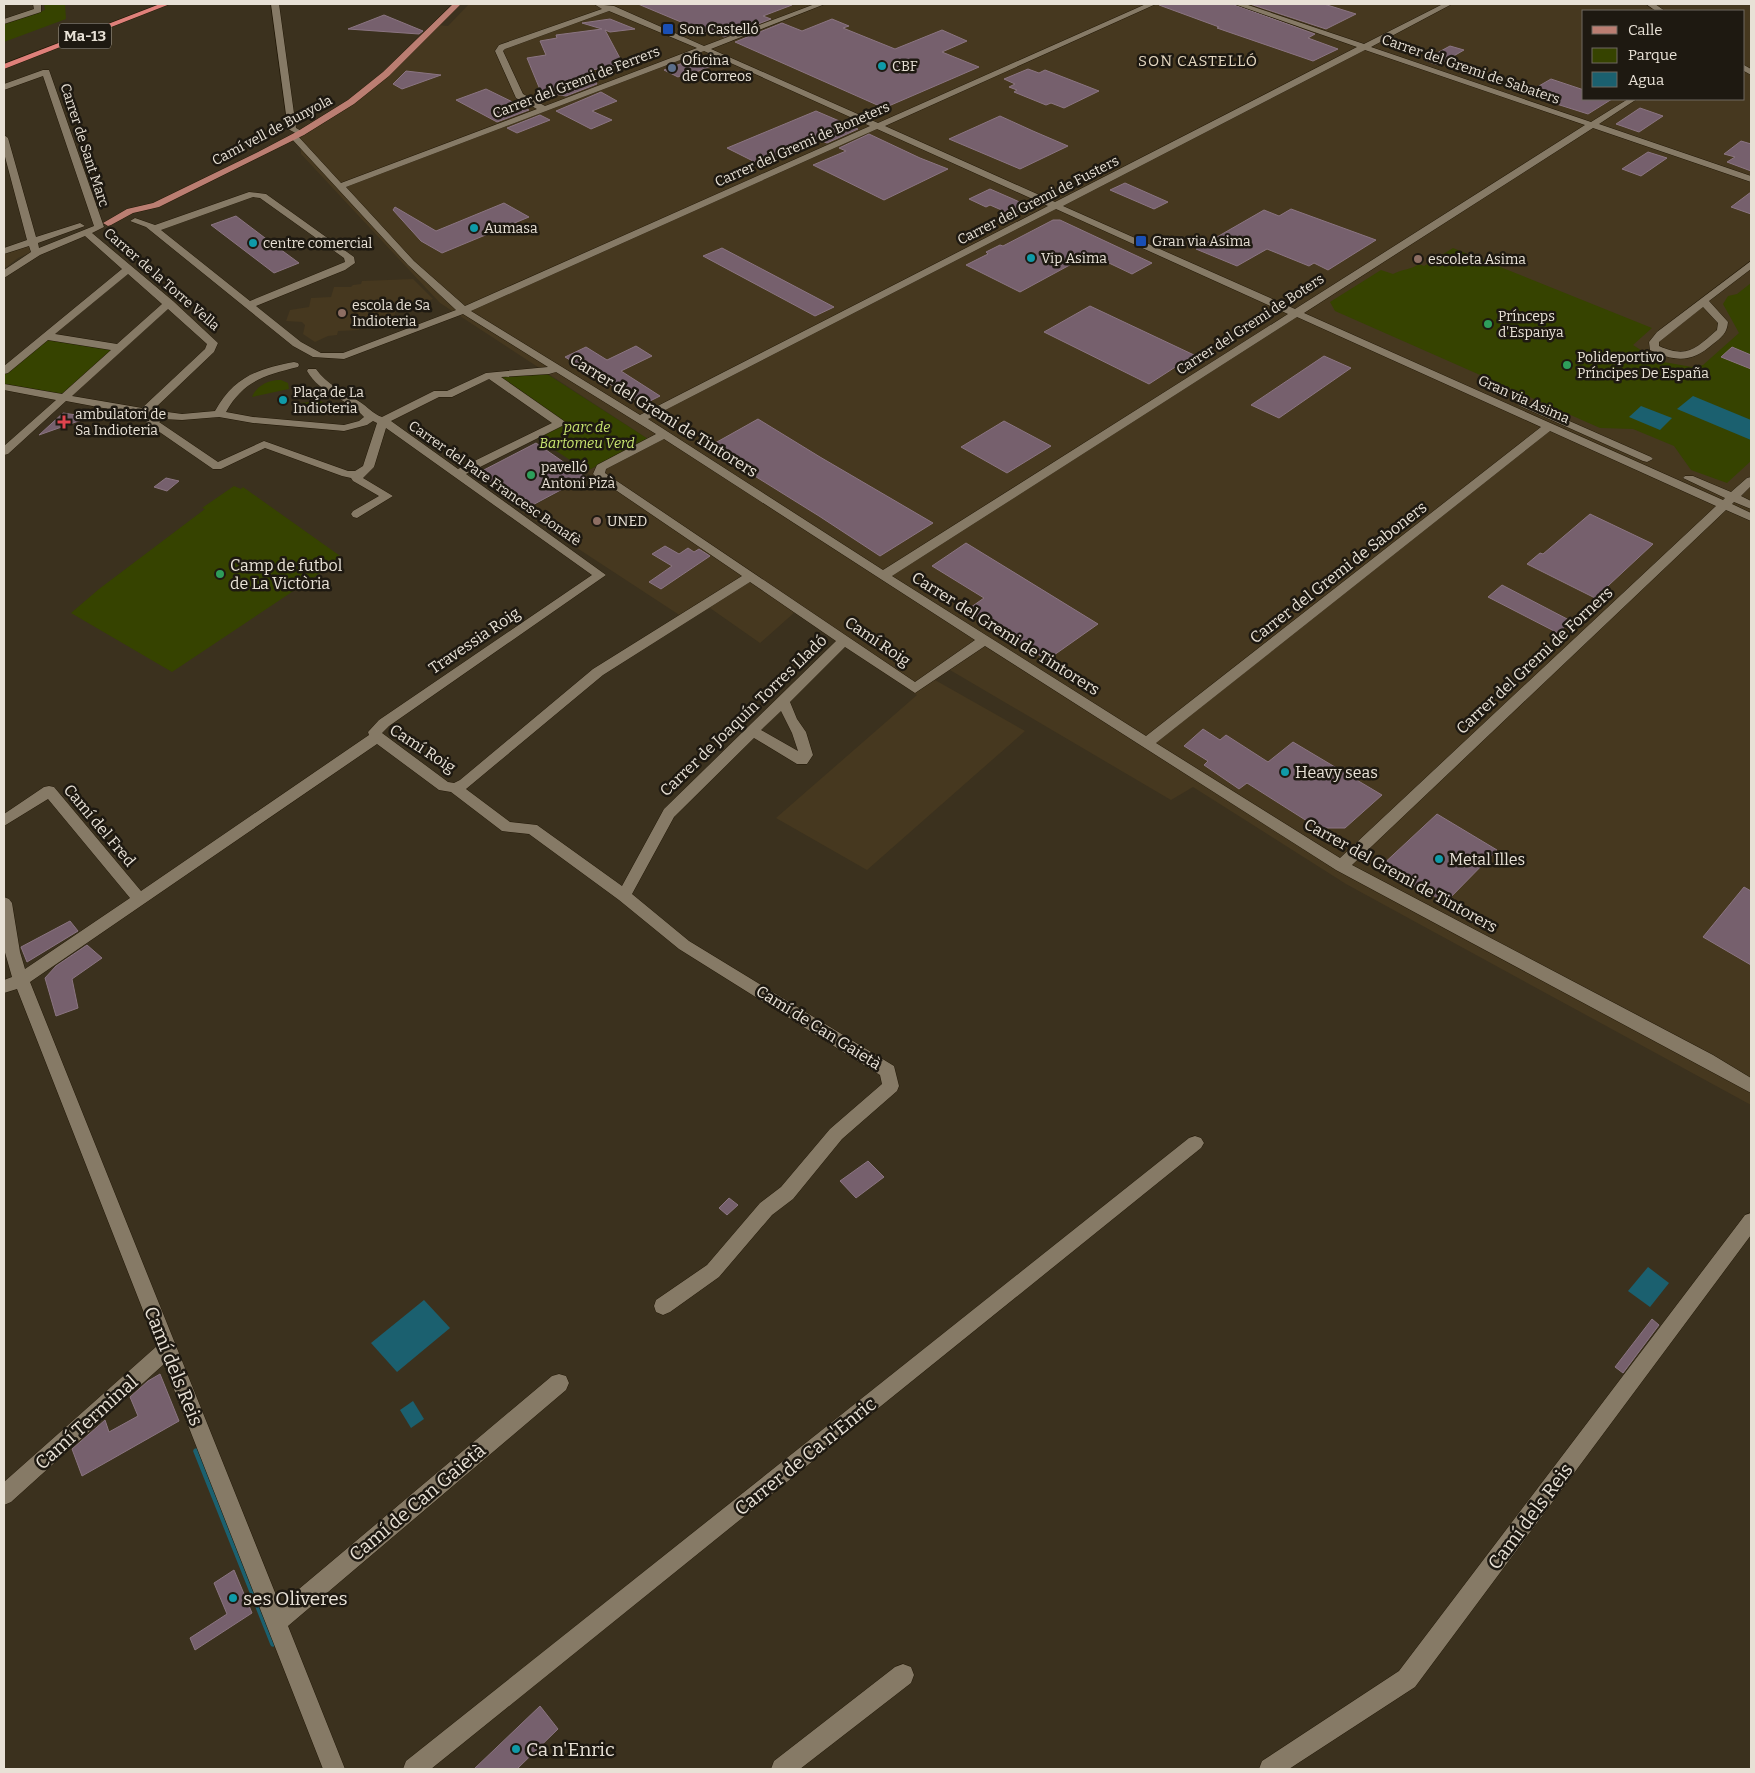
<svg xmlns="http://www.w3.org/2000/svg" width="1755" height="1773" font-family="Bitter,serif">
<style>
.built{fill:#46381f;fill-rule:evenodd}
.green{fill:#364300}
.water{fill:#1b606f}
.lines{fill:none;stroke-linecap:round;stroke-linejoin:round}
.stream{stroke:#1b606f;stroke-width:5.5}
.building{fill:#76606d;stroke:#8b7582}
.minor-casing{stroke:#221807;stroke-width:1}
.major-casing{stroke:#221807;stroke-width:1}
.highway-casing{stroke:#221807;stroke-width:1}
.minor{fill:#867a66;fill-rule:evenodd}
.major{fill:#bb7e72;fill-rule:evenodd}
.highway{fill:#df807a;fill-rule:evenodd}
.transit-dot{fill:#1a4fb4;stroke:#1e1911;stroke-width:2}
.culture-dot{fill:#0f9aa8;stroke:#1e1911;stroke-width:2}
.service-dot{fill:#5c6f8a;stroke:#1e1911;stroke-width:2}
.education-dot{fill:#8d6e63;stroke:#1e1911;stroke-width:2}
.leisure-dot{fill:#2e9e5b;stroke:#1e1911;stroke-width:2}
.health-dot{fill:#e0444e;stroke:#1e1911;stroke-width:2}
.labels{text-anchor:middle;stroke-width:5;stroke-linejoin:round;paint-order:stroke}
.far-poi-label{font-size:14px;fill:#e8e1d6;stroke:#1e1911;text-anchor:start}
.far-street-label{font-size:14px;fill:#e8e1d6;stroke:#1e1911}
.far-park-label{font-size:14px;font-style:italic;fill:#c9e671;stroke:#1e1911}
.shield{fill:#1e1911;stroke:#aba59b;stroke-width:1}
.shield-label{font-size:15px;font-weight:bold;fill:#e8e1d6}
.far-neighbourhood-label{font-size:15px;letter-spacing:1px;fill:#e4d7c1;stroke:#1e1911}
.street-label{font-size:16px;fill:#e8e1d6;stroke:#1e1911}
.poi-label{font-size:16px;fill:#e8e1d6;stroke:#1e1911;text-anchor:start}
.near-street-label{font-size:19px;fill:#e8e1d6;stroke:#1e1911}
.near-poi-label{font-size:19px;fill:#e8e1d6;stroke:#1e1911;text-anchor:start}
</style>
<rect width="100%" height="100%" fill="#3b311e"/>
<g class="built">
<path d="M 469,4 L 1751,4 L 1751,1105 L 1346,884 L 1193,787 L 1171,800 L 950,670 L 935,680 L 1025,731 L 867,870 L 776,818 L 917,695 L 795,612 L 760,643 L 710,608 L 687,620 L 522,512 L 590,475 L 585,472 L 648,439 L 440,303 L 301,154 L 300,136 L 351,102 L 437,25 L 448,26 ZM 1584,11 L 1744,11 L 1744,99 L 1584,99 Z"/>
<path d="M 29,245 L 31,252 L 18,258 L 4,269 L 4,253 Z"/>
<path d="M 413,279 L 433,299 L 424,302 L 397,305 L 394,317 L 361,319 L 359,330 L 338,331 L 337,335 L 328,336 L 315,342 L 303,334 L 305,325 L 302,322 L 286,321 L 290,310 L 309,307 L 311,298 L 331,297 L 334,287 L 351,287 L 353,285 L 361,284 L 362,281 Z"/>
</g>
<g class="green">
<path d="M 44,4 L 65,4 L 66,19 L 4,42 L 4,24 L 45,10 Z"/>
<path d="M 1453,248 L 1652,328 L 1633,345 L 1658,361 L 1692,367 L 1703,365 L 1739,333 L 1723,304 L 1728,296 L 1737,294 L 1751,283 L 1751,461 L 1727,483 L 1691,470 L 1674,446 L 1633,429 L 1600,428 L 1335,311 L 1330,302 L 1381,270 L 1393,274 C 1402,269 1410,270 1419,264 L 1424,266 Z"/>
<path d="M 45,336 L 120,348 L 64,398 L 4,387 L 4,371 Z"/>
<path d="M 544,372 L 648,439 L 587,471 L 533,436 L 559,423 L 490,375 Z"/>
<path d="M 281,380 L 288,383 L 289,389 L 252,397 C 256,386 269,379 281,380 Z"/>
<path d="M 321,401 L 329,407 L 324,412 L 297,410 L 293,407 L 300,403 Z"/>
<path d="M 234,486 L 241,489 L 243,487 L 343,558 L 172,672 L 71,613 L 99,589 L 205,509 L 202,508 Z"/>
</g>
<g class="water">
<path d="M 1693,396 L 1751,420 L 1751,440 L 1677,409 Z"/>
<path d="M 1641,406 L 1672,418 L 1660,430 L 1629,417 Z"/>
<path d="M 1648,1267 L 1669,1283 L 1650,1307 L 1628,1291 Z"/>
<path d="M 424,1300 L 450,1328 L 397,1372 L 371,1343 Z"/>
<path d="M 413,1401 L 424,1419 L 411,1428 L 400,1410 Z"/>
</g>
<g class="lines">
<path class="stream" d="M 196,1451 L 273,1644"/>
</g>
<g class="building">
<path d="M 638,4 L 791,4 L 792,5 L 763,16 L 771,19 L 724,37 L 717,33 L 712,35 Z"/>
<path d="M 1159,4 L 1232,4 L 1315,34 L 1308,38 L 1338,49 L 1313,61 L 1217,28 L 1219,27 L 1159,5 Z"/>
<path d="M 1250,4 L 1324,4 L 1356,14 L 1326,29 Z"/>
<path d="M 384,15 L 423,31 L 419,34 L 348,29 Z"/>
<path d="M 610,19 L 635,29 L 610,32 L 605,30 L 622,62 L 616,62 L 617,65 L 607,66 L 608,68 L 590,70 L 597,84 L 566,96 L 541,92 L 527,58 L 546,55 L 540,41 L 557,38 L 556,35 L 602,29 L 582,23 Z"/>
<path d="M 832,19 L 849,26 L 843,28 L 895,49 L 942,30 L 967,41 L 942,52 L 979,67 L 884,108 L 735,42 L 782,23 L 802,31 Z"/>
<path d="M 1450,46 L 1464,50 L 1438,65 L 1424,60 Z"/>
<path d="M 702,56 L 704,60 L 723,62 L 685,76 L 682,75 L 678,77 L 664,70 Z"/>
<path d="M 1028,69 L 1039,73 L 1045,70 L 1099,91 L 1064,108 L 1051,103 L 1046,105 L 1014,92 L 1017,90 L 1009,87 L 1015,84 L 1004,79 Z"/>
<path d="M 406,71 L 441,75 L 402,89 L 393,84 Z"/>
<path d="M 1551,79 L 1584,90 L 1584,99 L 1612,99 L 1588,114 L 1525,94 Z"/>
<path d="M 486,89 L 529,110 L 497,122 L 456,100 Z"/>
<path d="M 601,92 L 617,101 L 592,111 L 612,120 L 591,129 L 556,111 Z"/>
<path d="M 1640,108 L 1663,116 L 1639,132 L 1616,124 Z"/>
<path d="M 816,111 L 858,129 L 827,143 L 817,139 L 759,164 L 727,148 Z"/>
<path d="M 540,115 L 550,120 L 517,133 L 507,128 Z"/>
<path d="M 1000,116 L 1033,131 L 1068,146 L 1020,169 L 949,139 Z"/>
<path d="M 869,134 L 920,158 L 948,169 L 884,200 L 813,165 L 846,151 L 839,148 Z"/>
<path d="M 1741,141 L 1751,144 L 1751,171 L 1727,162 L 1735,157 L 1724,154 Z"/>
<path d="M 1648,152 L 1667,158 L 1641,176 L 1622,169 Z"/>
<path d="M 1125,183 L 1168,202 L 1154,209 L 1110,190 Z"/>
<path d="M 990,189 L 1013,199 L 1030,207 L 1013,215 L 990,205 L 986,207 L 969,199 Z"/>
<path d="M 1751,192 L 1751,214 L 1731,207 Z"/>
<path d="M 504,203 L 529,217 L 442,253 L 421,241 L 393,210 L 395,207 L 436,231 Z"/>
<path d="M 1291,209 L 1376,240 L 1328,270 L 1314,263 L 1309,266 L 1267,249 L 1237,266 L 1196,249 L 1264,210 L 1279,216 Z"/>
<path d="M 236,216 L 265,238 L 299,263 L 274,273 L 211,225 Z"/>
<path d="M 1053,220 L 1060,220 L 1152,263 L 1132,274 L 1090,254 L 1020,292 L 966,265 L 988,254 L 986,252 L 1000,245 L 1003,246 Z"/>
<path d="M 722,248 L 834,307 L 815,316 L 703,256 Z"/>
<path d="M 1090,306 L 1194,355 L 1149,384 L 1044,332 Z"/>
<path d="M 636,346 L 652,356 L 621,371 L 660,396 L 646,403 L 641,403 L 565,357 L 586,347 L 607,360 Z"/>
<path d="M 1732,347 L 1751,355 L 1751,369 L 1721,357 Z"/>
<path d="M 1324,356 L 1351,368 L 1279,418 L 1251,405 Z"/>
<path d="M 63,413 L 90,417 L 39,435 Z"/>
<path d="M 758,419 L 820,457 L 933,523 L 880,556 L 819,516 L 708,447 Z"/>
<path d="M 1004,421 L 1051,446 L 1007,473 L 961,447 Z"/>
<path d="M 536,443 L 585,477 L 527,508 L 478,473 Z"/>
<path d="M 166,478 L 179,481 L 167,491 L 154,487 Z"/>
<path d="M 1590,514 L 1653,544 L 1595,598 L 1527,564 L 1540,553 L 1543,554 Z"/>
<path d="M 966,543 L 1015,573 L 1098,624 L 1047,660 L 967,610 L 984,598 L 932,566 Z"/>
<path d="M 665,546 L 679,554 L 688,548 L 694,552 L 699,549 L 710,556 L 661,589 L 649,582 L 672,566 L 652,554 Z"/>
<path d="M 1502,585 L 1571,621 L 1558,633 L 1488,597 Z"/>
<path d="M 1203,729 L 1220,740 L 1226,735 L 1268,762 L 1293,742 L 1382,795 L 1345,828 L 1318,828 L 1247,783 L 1239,789 L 1204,765 L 1208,761 L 1184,746 Z"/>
<path d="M 1437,814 L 1497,850 L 1446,902 L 1379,868 Z"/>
<path d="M 1744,887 L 1751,891 L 1751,965 L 1703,937 Z"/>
<path d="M 70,921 L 78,931 L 27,962 L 21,947 Z"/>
<path d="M 87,945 L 102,958 L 72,979 L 78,1008 L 56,1016 L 45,978 L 56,966 Z"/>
<path d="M 868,1161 L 884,1177 L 856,1198 L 840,1181 Z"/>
<path d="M 729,1198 L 738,1205 L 727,1215 L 719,1208 Z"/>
<path d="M 1652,1319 L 1659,1325 L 1623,1373 L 1615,1367 Z"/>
<path d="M 160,1374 L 179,1421 L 82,1476 L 72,1449 L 105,1420 L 109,1432 L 138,1416 L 130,1397 L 148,1381 Z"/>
<path d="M 234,1570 L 252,1613 L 195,1650 L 190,1638 L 227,1614 L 214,1583 Z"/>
<path d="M 540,1706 L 558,1729 L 517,1769 L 474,1769 Z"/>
</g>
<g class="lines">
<g class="minor-casing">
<g id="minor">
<path d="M 33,4 L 41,4 L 41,12 L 4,24 L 4,19 L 34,9 Z"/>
<path d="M 271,4 L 279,4 L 296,128 L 305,133 L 301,136 L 288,129 Z"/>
<path d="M 594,4 L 614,6 L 704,46 L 815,4 L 825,4 L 711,49 L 878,123 L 1146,4 L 1156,4 L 885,126 L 1055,202 L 1357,47 L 1234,4 L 1245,4 L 1364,44 L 1443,4 L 1452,4 L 1371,47 L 1591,122 L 1628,99 L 1637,99 L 1599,124 L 1751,176 L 1751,182 L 1593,128 L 1304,313 L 1723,500 L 1725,498 L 1683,478 L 1685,476 L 1693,476 L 1731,492 L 1747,478 L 1751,477 L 1751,486 L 1741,496 L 1751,501 L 1751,509 L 1734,502 L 1732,504 L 1751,513 L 1751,521 L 1726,510 L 1352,865 L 1713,1055 L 1751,1078 L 1751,1093 L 1336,870 L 985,646 L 915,693 L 845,647 L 790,702 L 797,719 L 806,732 L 813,755 L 807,764 L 797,764 L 754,738 L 674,817 L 632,894 L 689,941 L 894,1066 L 899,1086 L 897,1091 L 842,1139 L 793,1199 L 772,1215 L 719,1277 L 670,1312 L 663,1315 L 656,1312 L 654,1306 L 656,1300 L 707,1265 L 760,1203 L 781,1187 L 830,1129 L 882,1084 L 880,1075 L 679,949 L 619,900 L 529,834 L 502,831 L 451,792 L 439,790 L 377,744 L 30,982 L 280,1605 L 552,1376 L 559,1374 L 566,1376 L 569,1383 L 566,1390 L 288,1626 L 345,1769 L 323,1769 L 164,1364 L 11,1502 L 4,1505 L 4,1482 L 157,1346 L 17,989 L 4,993 L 4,980 L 12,977 L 4,949 L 4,897 L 9,899 L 12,903 L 20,952 L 25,969 L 130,898 L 48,799 L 4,826 L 4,814 L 44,787 L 49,786 L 54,787 L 141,891 L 369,735 L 368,732 L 379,720 L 592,575 L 386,428 L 374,467 L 363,478 L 393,496 L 357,518 L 353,517 L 351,514 L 353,511 L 379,496 L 353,481 L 351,478 L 342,476 L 265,448 L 221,469 L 213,469 L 148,424 L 146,422 L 151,417 L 66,401 L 8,454 L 4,455 L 4,446 L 56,400 L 4,390 L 4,384 L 62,394 L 111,350 L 48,340 L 8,373 L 4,374 L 4,366 L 122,269 L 85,236 L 40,255 L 4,278 L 4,270 L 31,252 L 29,246 L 4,254 L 4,248 L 27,240 L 4,153 L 4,135 L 8,138 L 36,237 L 80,223 L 85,226 L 38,243 L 39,248 L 94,226 L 43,76 L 4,90 L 4,84 L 43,70 L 49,70 L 104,227 L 92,233 L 173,301 L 218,343 L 214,352 L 153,410 L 182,414 L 215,411 C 234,377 257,369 294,362 L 298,363 L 299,365 L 298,367 C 265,375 243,381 226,412 L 253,417 L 344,425 L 359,421 L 364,417 C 347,398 320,394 307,371 L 308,369 L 316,369 C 327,385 343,391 360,402 C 368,407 373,414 382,417 L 434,391 L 447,391 L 486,373 L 548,367 L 463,314 L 344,359 L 313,357 L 293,346 L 146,227 L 130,221 L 135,218 L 155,225 L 249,192 L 266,194 L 354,257 L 355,263 L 345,270 L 256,306 L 301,342 L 321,353 L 343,353 L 456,310 L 408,265 L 290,137 L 291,135 L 297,135 L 341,183 L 537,109 L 516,98 L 495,51 L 499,45 L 602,9 ZM 609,11 L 697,48 L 545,106 L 523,94 L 503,51 L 505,49 ZM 1365,50 L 1585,125 L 1295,309 L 1063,206 ZM 704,51 L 870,126 L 465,306 L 414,261 L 346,187 ZM 877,129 L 1048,206 L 640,415 L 471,311 ZM 253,197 L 260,198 L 344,258 L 345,262 L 250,301 L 161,230 ZM 1056,209 L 1288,314 L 883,570 L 648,419 ZM 128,274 L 162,304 L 117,344 L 55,334 ZM 168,309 L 207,344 L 205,349 L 142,408 L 72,396 ZM 1297,317 L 1541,427 L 1146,736 L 892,576 ZM 556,372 L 656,434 L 597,465 L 593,474 L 595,476 L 742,576 L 593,669 L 460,780 L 454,783 L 448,782 L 382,733 L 389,726 L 606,575 L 466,474 L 564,425 L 566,423 L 564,421 L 501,377 L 549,374 ZM 489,379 L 552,423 L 458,469 L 391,421 L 439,397 L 452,397 ZM 219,417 L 253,423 L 344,431 L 367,425 L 373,421 L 377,423 L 363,466 L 355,471 L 348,471 L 264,441 L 218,462 L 159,422 L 163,419 L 182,420 ZM 1550,431 L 1716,506 L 1340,858 L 1156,743 ZM 664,439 L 975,640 L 915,682 L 605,473 L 606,469 ZM 750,582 L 836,641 L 664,809 L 622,886 L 537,825 L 510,822 L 466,789 L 603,675 ZM 781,711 L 792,733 L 798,751 L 761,730 Z"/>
<path d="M 1646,4 L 1655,4 L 1665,11 L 1656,11 Z"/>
<path d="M 1744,65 L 1751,69 L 1751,75 L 1744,71 Z"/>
<path d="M 1751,261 L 1751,269 L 1709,301 L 1728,322 C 1727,333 1722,337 1713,344 C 1691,363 1676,362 1650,350 L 1649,342 L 1657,332 ZM 1703,307 L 1718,323 L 1717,330 C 1696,348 1688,359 1659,346 L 1659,342 Z"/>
<path d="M 1524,401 L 1651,457 L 1653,459 L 1647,462 L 1643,461 L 1520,406 L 1518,404 L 1520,402 Z"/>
<path d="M 1195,1136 L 1201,1138 L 1204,1143 L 1201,1148 L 431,1769 L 403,1769 L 406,1761 L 1189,1138 Z"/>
<path d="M 1751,1213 L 1751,1235 L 1415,1687 L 1289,1769 L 1259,1769 L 1262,1761 L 1399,1671 L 1745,1215 Z"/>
<path d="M 903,1664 L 911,1667 L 914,1675 L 911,1683 L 800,1769 L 771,1769 L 774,1761 L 895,1667 Z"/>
</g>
</g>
<g class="major-casing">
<path id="major" d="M 453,4 L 461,4 L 389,76 L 354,104 L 304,135 L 159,207 L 133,213 L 111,225 L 108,226 L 103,223 L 127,209 L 153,203 L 258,152 L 298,131 L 348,100 L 383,72 Z"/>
</g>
<g class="highway-casing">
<path id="highway" d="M 160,4 L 170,4 L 4,69 L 4,64 Z"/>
</g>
<use href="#minor" class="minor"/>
<use href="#major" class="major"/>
<use href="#highway" class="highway"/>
</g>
<g class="transit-dot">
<rect x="662" y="23" width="12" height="12" rx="2.5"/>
<rect x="1135" y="235" width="12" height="12" rx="2.5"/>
</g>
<g class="culture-dot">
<circle cx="882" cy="66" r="5"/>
<circle cx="474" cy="228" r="5"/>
<circle cx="253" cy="243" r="5"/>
<circle cx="1031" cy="258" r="5"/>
<circle cx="283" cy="400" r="5"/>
<circle cx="1285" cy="772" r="5"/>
<circle cx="1439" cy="859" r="5"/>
<circle cx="233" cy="1598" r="5"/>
<circle cx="516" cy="1749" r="5"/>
</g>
<circle class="service-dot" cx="672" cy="68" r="5"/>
<g class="education-dot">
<circle cx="1418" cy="259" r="5"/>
<circle cx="342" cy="313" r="5"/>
<circle cx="597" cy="521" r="5"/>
</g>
<g class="leisure-dot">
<circle cx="1488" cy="324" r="5"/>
<circle cx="1567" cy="365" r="5"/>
<circle cx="531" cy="475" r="5"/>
<circle cx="220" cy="574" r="5"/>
</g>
<path class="health-dot" d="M61.5 414.5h5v5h5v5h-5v5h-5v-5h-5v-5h5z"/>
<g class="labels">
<g class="far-poi-label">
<text x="679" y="34">Son Castelló</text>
<text x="682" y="65">Oficina<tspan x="682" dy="16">de Correos</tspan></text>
<text x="892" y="71">CBF</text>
<text x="484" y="233">Aumasa</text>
<text x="1152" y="246">Gran via Asima</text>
<text x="263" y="248">centre comercial</text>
<text x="1041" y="263">Vip Asima</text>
<text x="1428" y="264">escoleta Asima</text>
<text x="352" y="310">escola de Sa<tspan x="352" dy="16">Indioteria</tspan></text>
<text x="1498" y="321">Prínceps<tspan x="1498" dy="16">d'Espanya</tspan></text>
<text x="1577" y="362">Polideportivo<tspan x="1577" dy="16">Príncipes De España</tspan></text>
<text x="293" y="397">Plaça de La<tspan x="293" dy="16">Indioteria</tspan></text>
<text x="75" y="419">ambulatori de<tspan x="75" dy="16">Sa Indioteria</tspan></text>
<text x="541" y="472">pavelló<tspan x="541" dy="16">Antoni Pizà</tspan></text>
<text x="607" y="526">UNED</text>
</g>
<g class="far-street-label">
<text transform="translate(1471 69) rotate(19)" y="5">Carrer del Gremi de Sabaters</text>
<text transform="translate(576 82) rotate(-21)" y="5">Carrer del Gremi de Ferrers</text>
<text transform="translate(272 130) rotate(-28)" y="5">Camí vell de Bunyola</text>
<text transform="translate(802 144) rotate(-24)" y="5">Carrer del Gremi de Boneters</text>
<text transform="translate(85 145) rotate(72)" y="5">Carrer de Sant Marc</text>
<text transform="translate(1038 200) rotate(-27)" y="5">Carrer del Gremi de Fusters</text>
<text transform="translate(162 279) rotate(41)" y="5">Carrer de la Torre Vella</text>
<text transform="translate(1250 324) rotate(-33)" y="5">Carrer del Gremi de Boters</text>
<text transform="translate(1524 399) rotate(24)" y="5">Gran via Asima</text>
<text transform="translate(495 483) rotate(35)" y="5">Carrer del Pare Francesc Bonafè</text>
</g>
<g class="far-park-label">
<text x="587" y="432">parc de<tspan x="587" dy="16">Bartomeu Verd</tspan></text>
</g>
<rect class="shield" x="59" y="23.5" width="52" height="25" rx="4"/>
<g class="shield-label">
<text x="85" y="41">Ma-13</text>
</g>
<g class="far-neighbourhood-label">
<text x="1198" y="66">SON CASTELLÓ</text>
</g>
<g class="street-label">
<text transform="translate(664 415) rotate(32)" y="6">Carrer del Gremi de Tintorers</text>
<text transform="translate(1338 572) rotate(-38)" y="6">Carrer del Gremi de Saboners</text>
<text transform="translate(1006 633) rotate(32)" y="6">Carrer del Gremi de Tintorers</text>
<text transform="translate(474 640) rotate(-34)" y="6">Travessia Roig</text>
<text transform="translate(878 641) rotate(34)" y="6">Camí Roig</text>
<text transform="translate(1534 660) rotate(-43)" y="6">Carrer del Gremi de Forners</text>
<text transform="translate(743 715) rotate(-44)" y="6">Carrer de Joaquín Torres Lladó</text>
<text transform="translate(423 748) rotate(33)" y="6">Camí Roig</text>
<text transform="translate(100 825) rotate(50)" y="6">Camí del Fred</text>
<text transform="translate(1401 875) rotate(29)" y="6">Carrer del Gremi de Tintorers</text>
<text transform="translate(819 1027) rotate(32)" y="6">Camí de Can Gaietà</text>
</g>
<g class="poi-label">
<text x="230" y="571">Camp de futbol<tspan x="230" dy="18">de La Victòria</tspan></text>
<text x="1295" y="778">Heavy seas</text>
<text x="1449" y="865">Metal Illes</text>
</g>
<g class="near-street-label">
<text transform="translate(174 1366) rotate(68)" y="7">Camí dels Reis</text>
<text transform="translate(86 1422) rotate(-42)" y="7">Camí Terminal</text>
<text transform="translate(805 1456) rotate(-39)" y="7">Carrer de Ca n'Enric</text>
<text transform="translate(417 1502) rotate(-40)" y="7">Camí de Can Gaietà</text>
<text transform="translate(1530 1516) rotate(-53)" y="7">Camí dels Reis</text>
</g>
<g class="near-poi-label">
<text x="243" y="1605">ses Oliveres</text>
<text x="526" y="1756">Ca n'Enric</text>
</g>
</g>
<rect width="1755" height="1773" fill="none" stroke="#e8e1d6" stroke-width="10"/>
<rect x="1582" y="10" width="162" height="90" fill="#1e1911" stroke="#6f6960"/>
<rect x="1592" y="26" width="25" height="8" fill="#bb7e72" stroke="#6f6960"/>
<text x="1628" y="35" font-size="15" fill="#e8e1d6">Calle</text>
<rect x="1592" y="48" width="25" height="15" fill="#364300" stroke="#6f6960"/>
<text x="1628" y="60" font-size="15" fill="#e8e1d6">Parque</text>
<rect x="1592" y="72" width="25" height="15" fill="#1b606f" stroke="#6f6960"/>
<text x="1628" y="85" font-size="15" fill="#e8e1d6">Agua</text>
</svg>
